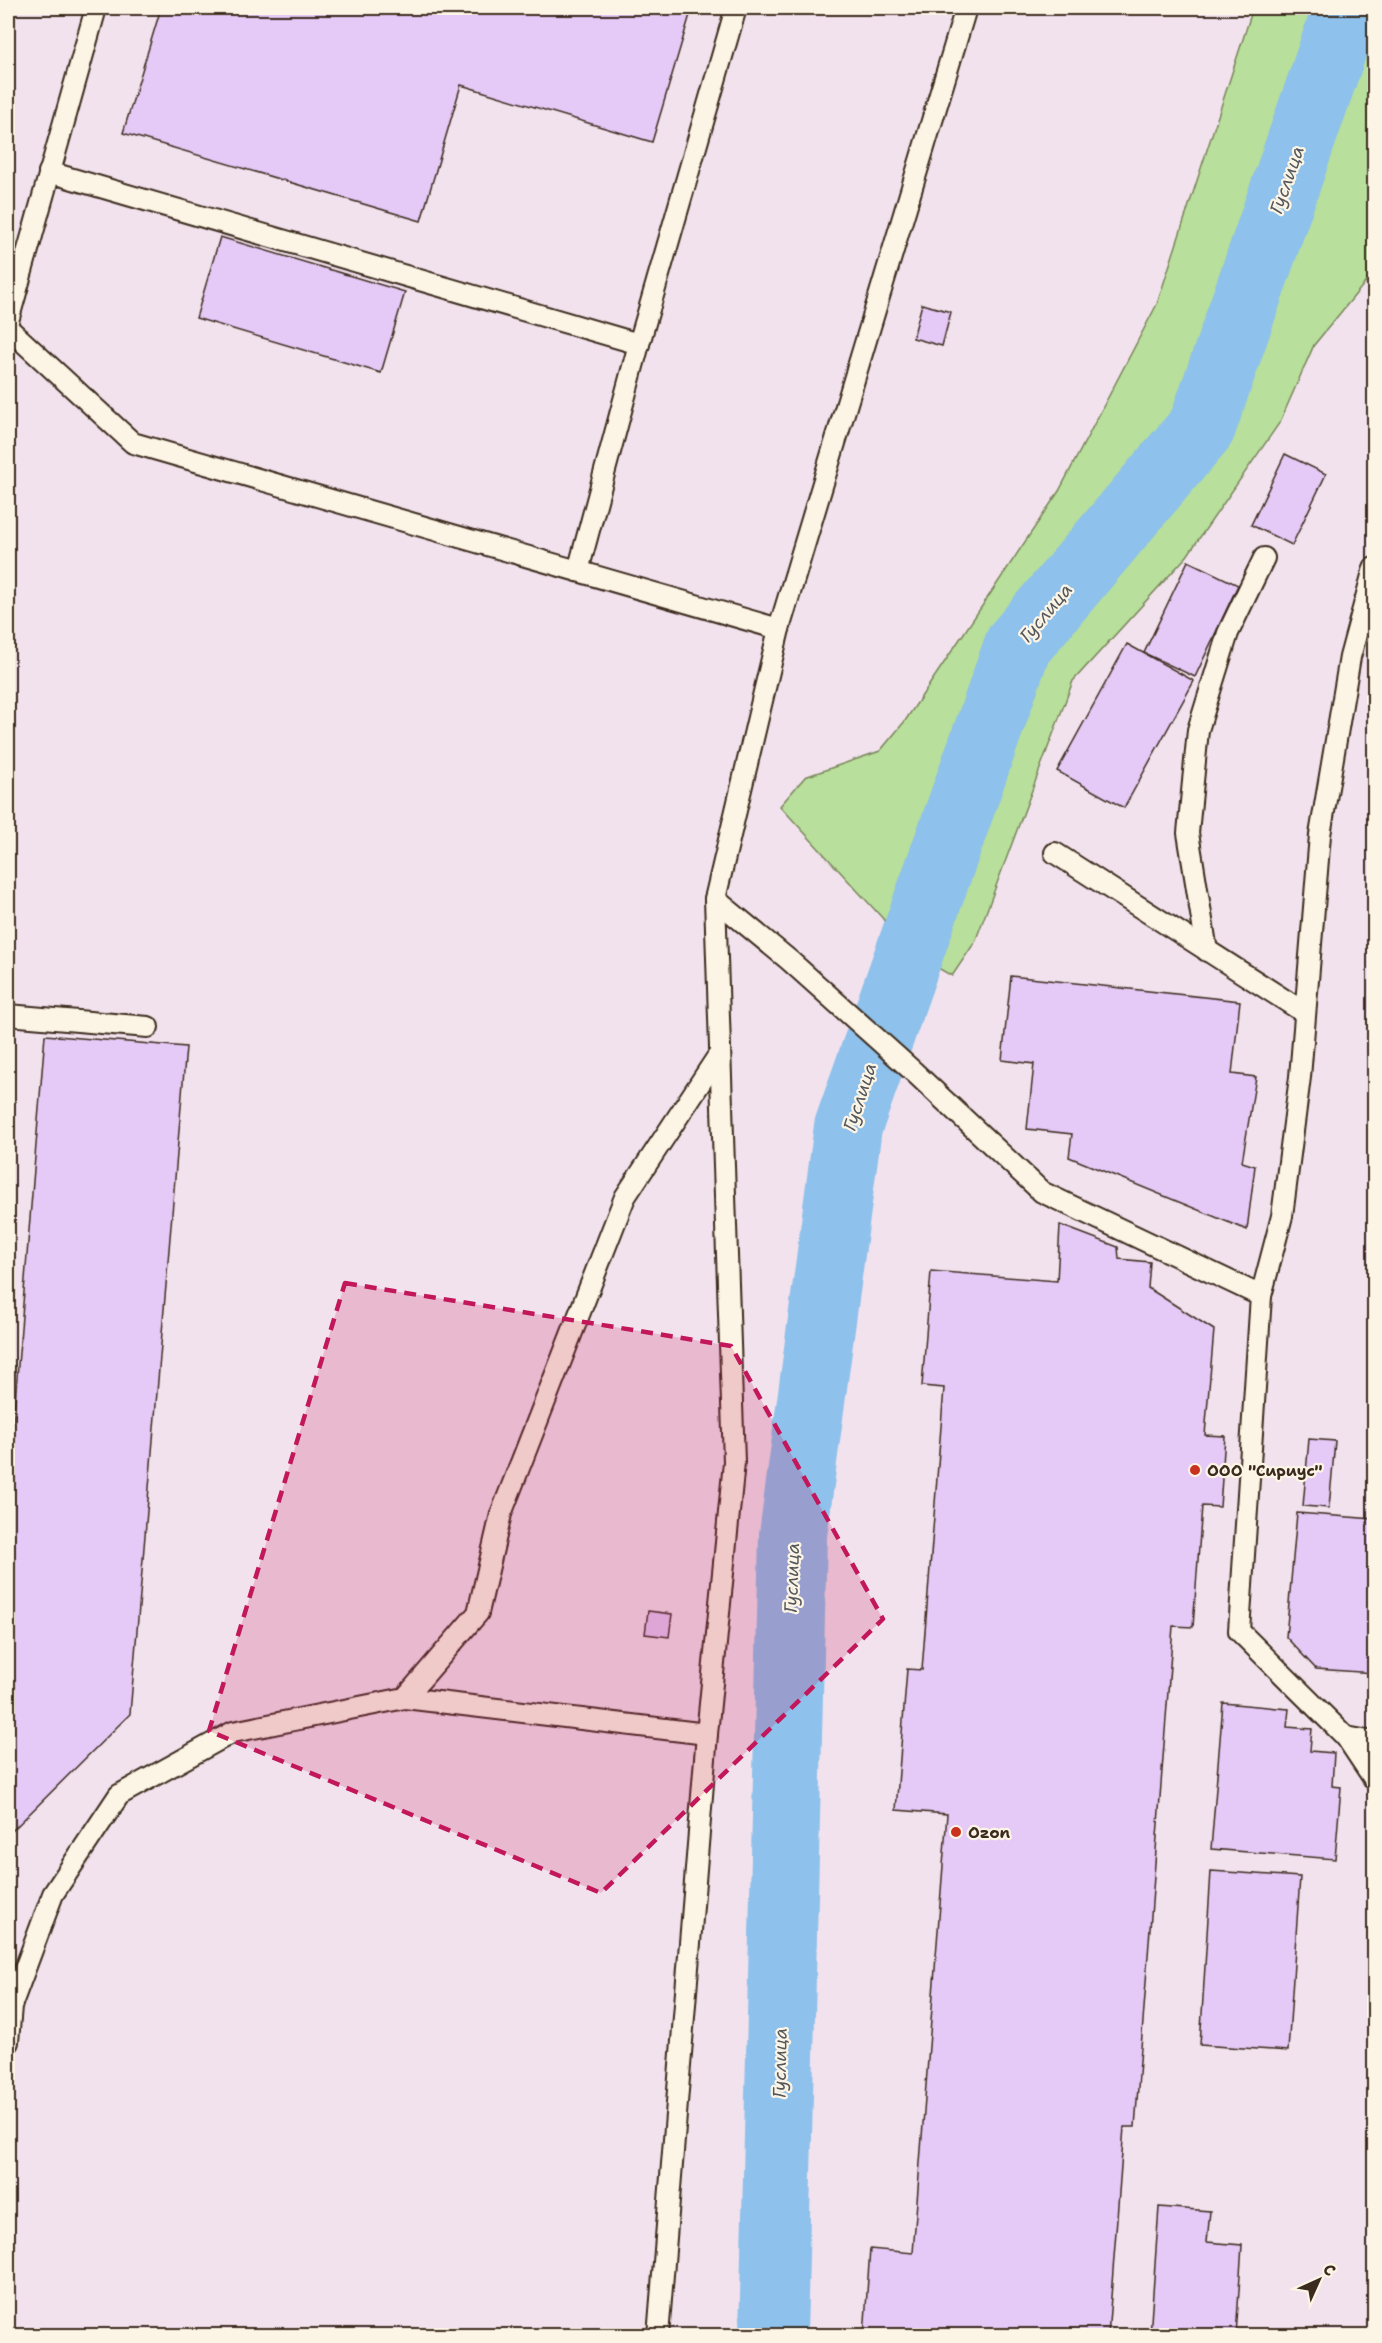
<svg xmlns="http://www.w3.org/2000/svg" width="1382" height="2343" font-family="'Shantell Sans',sans-serif">
<style>
.built{fill:#f2e2ed}
.green{fill:#b8df9b;stroke:#7a845c;stroke-width:1.5}
.lines{fill:none;stroke-linecap:round;stroke-linejoin:round}
.river{stroke:#8ec1eb;stroke-width:68}
.building{fill:#e5c9f7;stroke:#3b2a1e;stroke-width:1.5}
.service-casing{stroke:#3b2a1e;stroke-width:24}
.service{stroke:#fcf5e5;stroke-width:20}
.marked{fill:#c2185b;fill-opacity:0.2;stroke:#c2185b;stroke-width:4.5;stroke-dasharray:12 8;stroke-linejoin:round}
.poi-dot{fill:#c8321e;stroke:#fcf5e5;stroke-width:2}
.labels{text-anchor:middle;stroke-width:4.5;stroke-linejoin:round;paint-order:stroke}
.poi-label{font-size:16px;font-weight:bold;fill:#3b2a1e;stroke:#fcf5e5;text-anchor:start}
.water-label{font-size:18px;font-style:italic;fill:#54575c;stroke:#fcf5e5}
</style>
<rect width="100%" height="100%" fill="#f7ece9"/>
<filter id="ink" filterUnits="userSpaceOnUse"><feTurbulence type="fractalNoise" baseFrequency=".0167" numOctaves="2"/><feDisplacementMap in="SourceGraphic" scale="12" xChannelSelector="R" yChannelSelector="G"/><feConvolveMatrix kernelMatrix="1 2 1 2 8 2 1 2 1" color-interpolation-filters="sRGB"/></filter>
<g filter="url(#ink)">
<rect class="built" x="8" y="8" width="1366" height="2327"/>
<path class="green" d="M 1253,8 L 1374,8 L 1374,272 L 1314,345 L 1280,422 L 1187,556 L 1073,681 L 975,942 L 952,976 L 917,956 L 780,806 L 805,777 L 880,751 L 905,721 L 1059,491 L 1157,304 Z"/>
<g class="lines">
<path class="river" d="M 773,2336 L 793,1535 L 848,1127 L 1018,645 L 1202,427 L 1347,8"/>
</g>
<g class="building">
<path d="M 161,8 L 692,8 L 652,142 L 461,85 L 421,221 L 123,133 Z"/>
<path d="M 220,237 L 405,292 L 381,373 L 196,318 Z"/>
<path d="M 922,304 L 951,312 L 942,346 L 913,338 Z"/>
<path d="M 1285,454 L 1326,474 L 1292,545 L 1251,525 Z"/>
<path d="M 1188,561 L 1238,585 L 1195,677 L 1144,653 Z"/>
<path d="M 1127,644 L 1194,681 L 1124,808 L 1057,771 Z"/>
<path d="M 1011,976 L 1240,1001 L 1232,1074 L 1256,1077 L 1242,1162 L 1255,1166 L 1247,1230 L 1069,1157 L 1072,1134 L 1027,1129 L 1034,1064 L 1002,1060 Z"/>
<path d="M 45,1035 L 186,1047 L 130,1714 L 8,1835 L 8,1487 Z"/>
<path d="M 1060,1225 L 1118,1247 L 1119,1259 L 1150,1262 L 1148,1288 L 1214,1330 L 1205,1435 L 1225,1436 L 1220,1507 L 1202,1506 L 1193,1627 L 1173,1626 L 1135,2127 L 1124,2127 L 1108,2336 L 864,2336 L 870,2249 L 913,2253 L 947,1814 L 896,1810 L 907,1669 L 922,1670 L 944,1388 L 922,1386 L 931,1271 L 1057,1281 Z"/>
<path d="M 1309,1439 L 1335,1441 L 1329,1508 L 1303,1506 Z"/>
<path d="M 1297,1513 L 1374,1519 L 1374,1673 L 1316,1669 L 1286,1637 Z"/>
<path d="M 648,1611 L 672,1614 L 669,1637 L 645,1634 Z"/>
<path d="M 1223,1703 L 1289,1709 L 1287,1727 L 1312,1729 L 1310,1751 L 1334,1753 L 1332,1786 L 1341,1787 L 1335,1859 L 1211,1849 Z"/>
<path d="M 1211,1871 L 1300,1877 L 1288,2051 L 1200,2045 Z"/>
<path d="M 1159,2207 L 1210,2211 L 1207,2242 L 1242,2245 L 1236,2336 L 1150,2336 Z"/>
</g>
<g class="lines">
<g class="service-casing">
<g id="service">
<path d="M 966,8 L 779,629 L 715,899 L 789,960 L 914,1072 L 1042,1192 L 1261,1296 L 1239,1631 L 1346,1737 L 1374,1779"/>
<path d="M 49,172 L 639,344 L 578,571"/>
<path d="M 8,321 L 96,8"/>
<path d="M 8,328 L 133,443 L 779,629"/>
<path d="M 639,344 L 736,8"/>
<path d="M 1055,853 L 1305,1013"/>
<path d="M 1207,951 L 1188,833 L 1198,730 L 1228,633 L 1264,558"/>
<path d="M 8,1015 L 148,1027"/>
<path d="M 1261,1296 L 1282,1216 L 1300,1077 L 1320,835 L 1350,657 L 1374,568"/>
<path d="M 405,1698 L 478,1613 L 501,1514 L 625,1197 L 720,1053"/>
<path d="M 1346,1737 L 1374,1742"/>
<path d="M 8,2042 L 11,2006 L 53,1894 L 119,1795 L 233,1732 L 405,1698 L 707,1734"/>
<path d="M 658,2336 L 707,1734 L 734,1462 L 715,899"/>
</g>
</g>
<use href="#service" class="service"/>
</g>
</g>
<path class="marked" d="M 345,1283 L 731,1346 L 883,1619 L 601,1893 L 209,1731 Z"/>
<g class="poi-dot">
<circle cx="1195" cy="1470" r="6"/>
<circle cx="956" cy="1832" r="6"/>
</g>
<g class="labels">
<g class="poi-label">
<text x="1207" y="1476">ООО "Сириус"</text>
<text x="968" y="1838">Ozon</text>
</g>
<g class="water-label">
<text transform="translate(1287 180) rotate(-71)" y="6">Гуслица</text>
<text transform="translate(1046 613) rotate(-50)" y="6">Гуслица</text>
<text transform="translate(860 1097) rotate(-72)" y="6">Гуслица</text>
<text transform="translate(792 1578) rotate(-88)" y="6">Гуслица</text>
<text transform="translate(780 2063) rotate(-89)" y="6">Гуслица</text>
</g>
</g>
<rect width="1382" height="2343" fill="none" stroke="#fcf5e5" stroke-width="30"/>
<rect x="15" y="15" width="1352" height="2313" fill="none" stroke="#3b2a1e" stroke-width="2" filter="url(#ink)"/>
<g transform="translate(1319 2280) rotate(45)" stroke="#fcf5e5" stroke-width="4.5" paint-order="stroke">
<path d="M0-4.5L10 22L0 15L-10 22Z" fill="#3b2a1e"/>
<text y="-9" font-size="16" font-weight="bold" text-anchor="middle" fill="#3b2a1e">С</text>
</g>
</svg>
